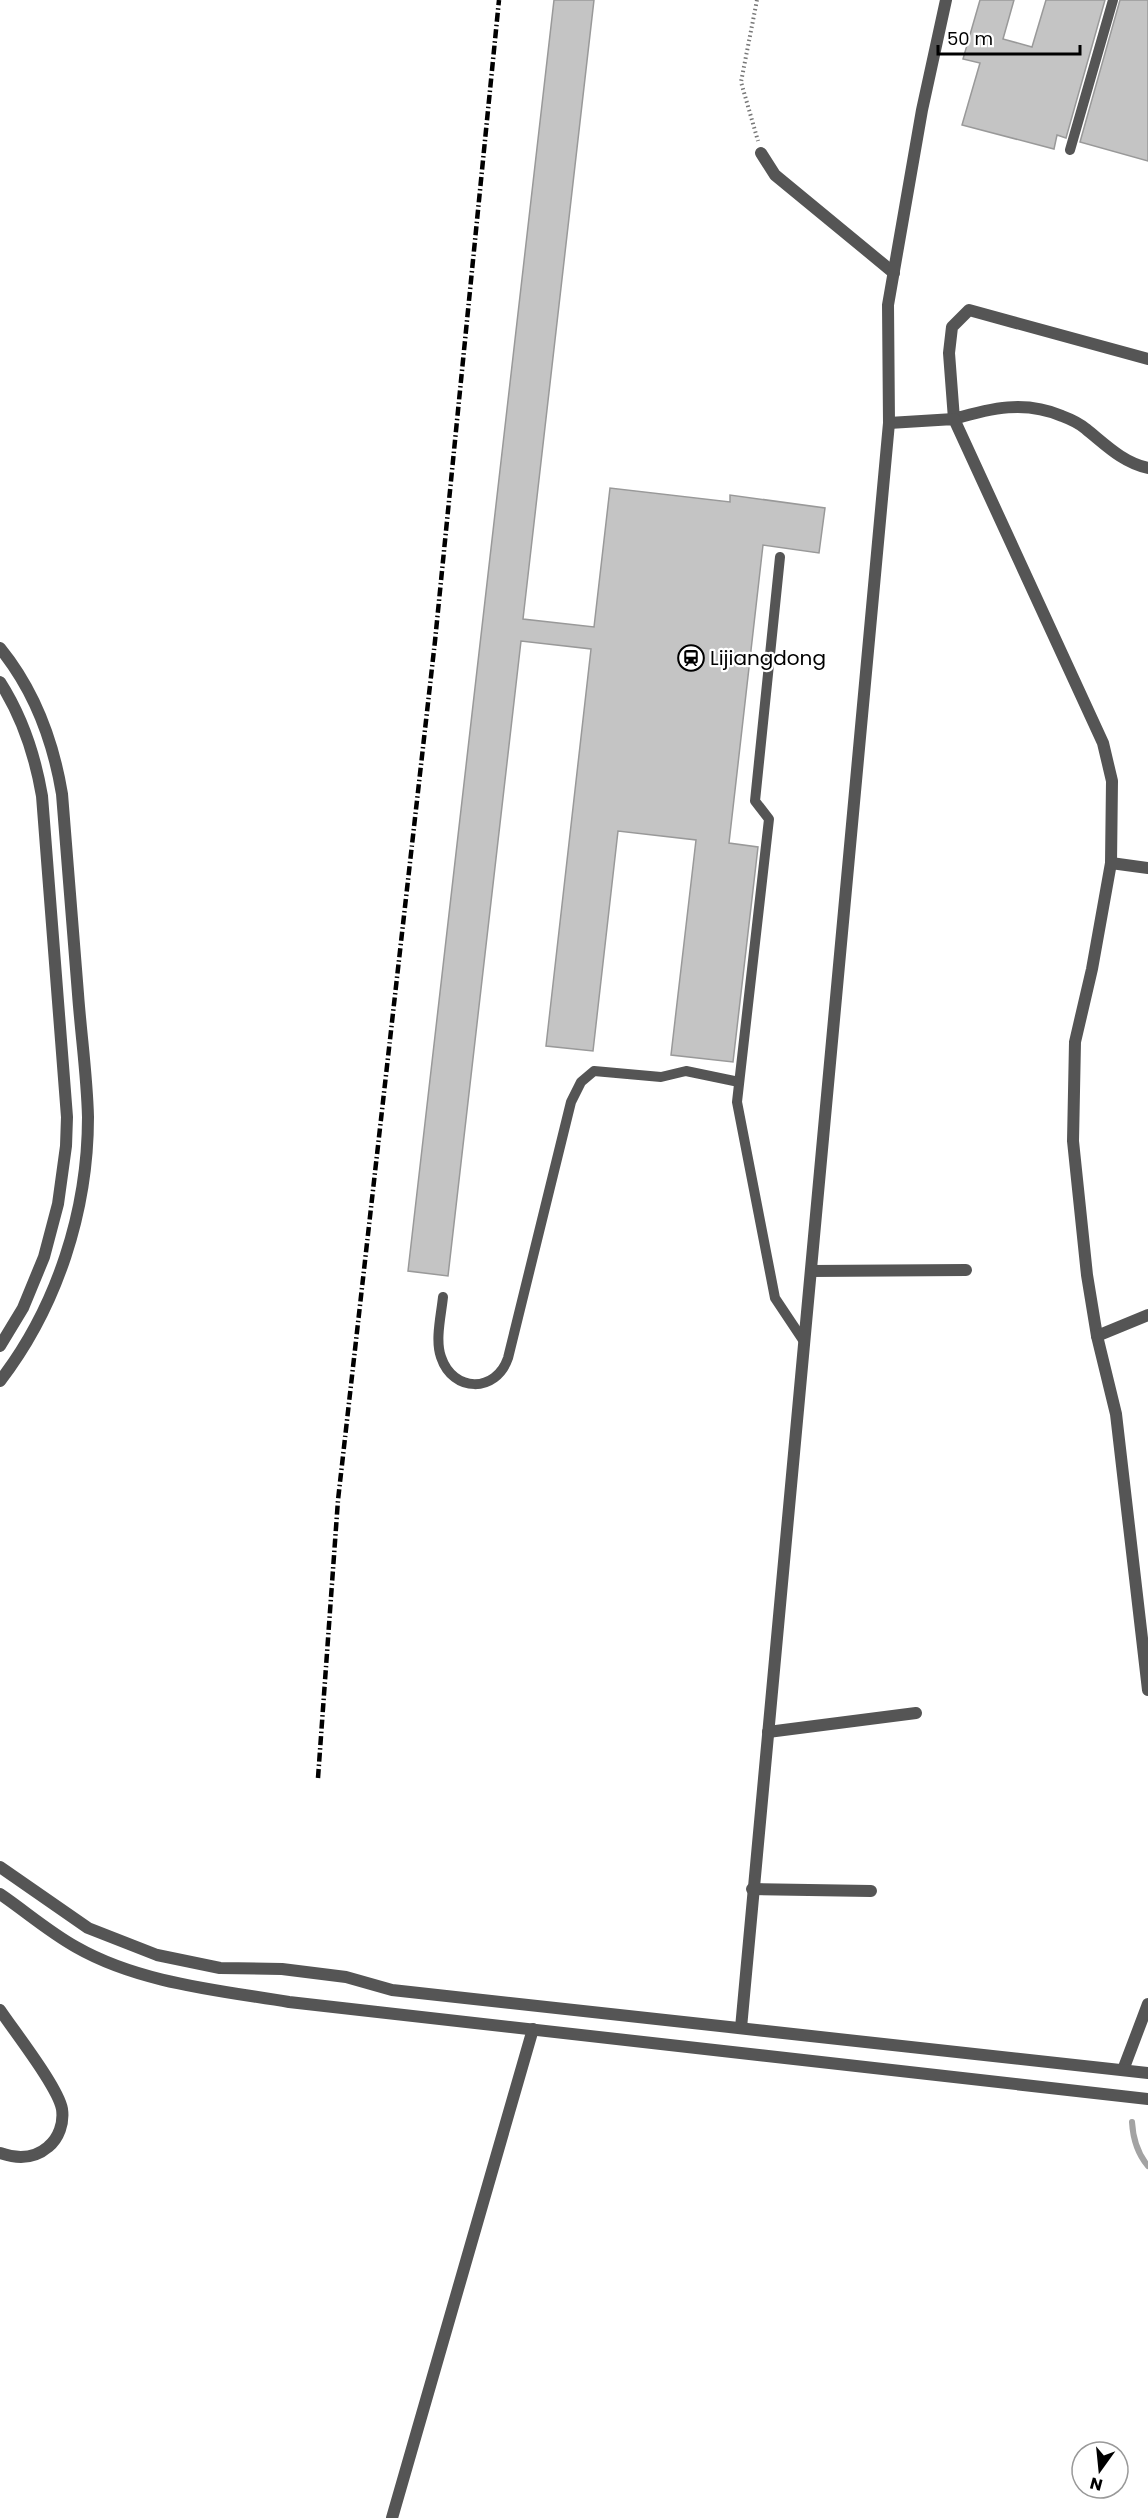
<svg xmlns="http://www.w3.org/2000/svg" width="1148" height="2518" font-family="Poppins,sans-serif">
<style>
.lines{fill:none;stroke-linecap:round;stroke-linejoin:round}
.stream{stroke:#a3a3a3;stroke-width:6}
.building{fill:#c4c4c4;stroke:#999;stroke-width:1.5}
.path{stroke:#777;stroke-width:4;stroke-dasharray:1.5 3;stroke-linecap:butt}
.service{stroke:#555;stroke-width:10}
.minor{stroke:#555;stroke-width:12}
.tertiary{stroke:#555;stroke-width:12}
.rail{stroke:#000;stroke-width:4.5;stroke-dasharray:9 3 1.5 3;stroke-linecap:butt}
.labels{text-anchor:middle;stroke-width:4.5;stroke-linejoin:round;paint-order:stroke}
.poi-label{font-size:20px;fill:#000;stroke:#fff;text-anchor:start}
</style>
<rect width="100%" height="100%" fill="#fff"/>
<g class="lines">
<path class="stream" d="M 1132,2122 C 1133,2139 1137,2153 1148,2166"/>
</g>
<g class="building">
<path d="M 554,0 L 594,0 L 523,619 L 594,627 L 610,488 L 730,502 L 730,495 L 825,508 L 819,553 L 763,545 L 729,843 L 758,847 L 733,1062 L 671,1055 L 696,840 L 618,831 L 593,1051 L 546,1046 L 591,649 L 521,641 L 448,1276 L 408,1271 Z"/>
<path d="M 980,0 L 1014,0 L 1003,39 L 1032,47 L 1046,0 L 1105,0 L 1066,138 L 1057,135 L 1054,149 L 962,125 L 980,63 L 963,59 Z"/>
<path d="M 1120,0 L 1148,0 L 1148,161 L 1080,142 Z"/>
</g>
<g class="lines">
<path class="path" d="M 757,0 L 741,82 L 758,141"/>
<g class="service">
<path d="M 1070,150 L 1113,0"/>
<path d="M 780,557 L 755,801 L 769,819 L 737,1102 L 775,1298 L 805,1343"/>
<path d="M 443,1297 C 441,1316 435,1340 441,1357 C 453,1393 496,1393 508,1358 L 571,1102 L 581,1082 L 594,1071 L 661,1077 L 686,1071 L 739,1082"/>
</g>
<g class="minor">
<path d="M 761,153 L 775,175 L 894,273"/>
<path d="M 1148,359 L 969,310 L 952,327 L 949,353 L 954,419 C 991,408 1025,400 1062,416 C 1070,419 1079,423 1086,429 C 1106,445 1122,462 1148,468"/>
<path d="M 889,423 L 954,419 L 1103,743 L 1112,781 L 1111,863 L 1092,969 L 1075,1042 L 1073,1141 L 1087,1275 L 1097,1336 L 1116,1414 L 1148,1690"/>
<path d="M 1111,863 L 1148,868"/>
<path d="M 811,1271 L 966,1270"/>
<path d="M 1097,1336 L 1148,1315"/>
<path d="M 768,1732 L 916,1713"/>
<path d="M 752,1889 L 871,1891"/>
<path d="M 0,2010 C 14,2031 58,2087 62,2109 C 64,2123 59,2138 48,2147 C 34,2159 17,2159 0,2153"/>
<path d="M 741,2028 L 889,423 L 888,305 L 922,110 L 946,0"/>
<path d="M 1123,2070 L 1148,2004"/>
<path d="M 392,2518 L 533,2029"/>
</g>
<g class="tertiary">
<path d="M 0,648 C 35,691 53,740 62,794 C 67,861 73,927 78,994 C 81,1035 87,1076 88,1117 C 88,1211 57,1307 0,1381"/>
<path d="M 0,682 C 23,718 35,755 42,796 L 67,1117 L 66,1146 L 58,1204 L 44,1257 L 23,1308 L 0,1346"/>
<path d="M 0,1867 L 88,1928 L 157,1955 L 220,1968 L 282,1969 L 346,1977 L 392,1990 L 1148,2073"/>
<path d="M 0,1894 C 25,1911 49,1932 76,1947 C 139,1983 217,1990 289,2002 L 1148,2099"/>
</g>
<path class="rail" d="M 318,1778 L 338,1500 L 435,641 L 499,0"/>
</g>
<defs>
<g id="station-ring" transform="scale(1.35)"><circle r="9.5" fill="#fff" stroke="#000" stroke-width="1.5"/><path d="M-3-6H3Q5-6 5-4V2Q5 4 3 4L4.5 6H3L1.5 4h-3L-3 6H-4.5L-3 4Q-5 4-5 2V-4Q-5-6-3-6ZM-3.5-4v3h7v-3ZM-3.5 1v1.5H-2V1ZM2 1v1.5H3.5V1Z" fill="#000"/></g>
</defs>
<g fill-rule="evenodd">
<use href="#station-ring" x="691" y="658"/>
</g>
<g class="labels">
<g class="poi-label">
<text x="710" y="665">Lijiangdong</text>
</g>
</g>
<g transform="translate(1100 2470) rotate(195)"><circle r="28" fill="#ffffff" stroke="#999999" stroke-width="1.5"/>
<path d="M0-4.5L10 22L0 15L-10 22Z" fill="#000000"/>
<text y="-9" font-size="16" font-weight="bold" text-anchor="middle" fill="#000000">N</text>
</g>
<path d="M938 45v9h142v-9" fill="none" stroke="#000000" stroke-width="3"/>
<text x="947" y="45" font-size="18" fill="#000000" stroke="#ffffff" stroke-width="4.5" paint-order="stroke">50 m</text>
</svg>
